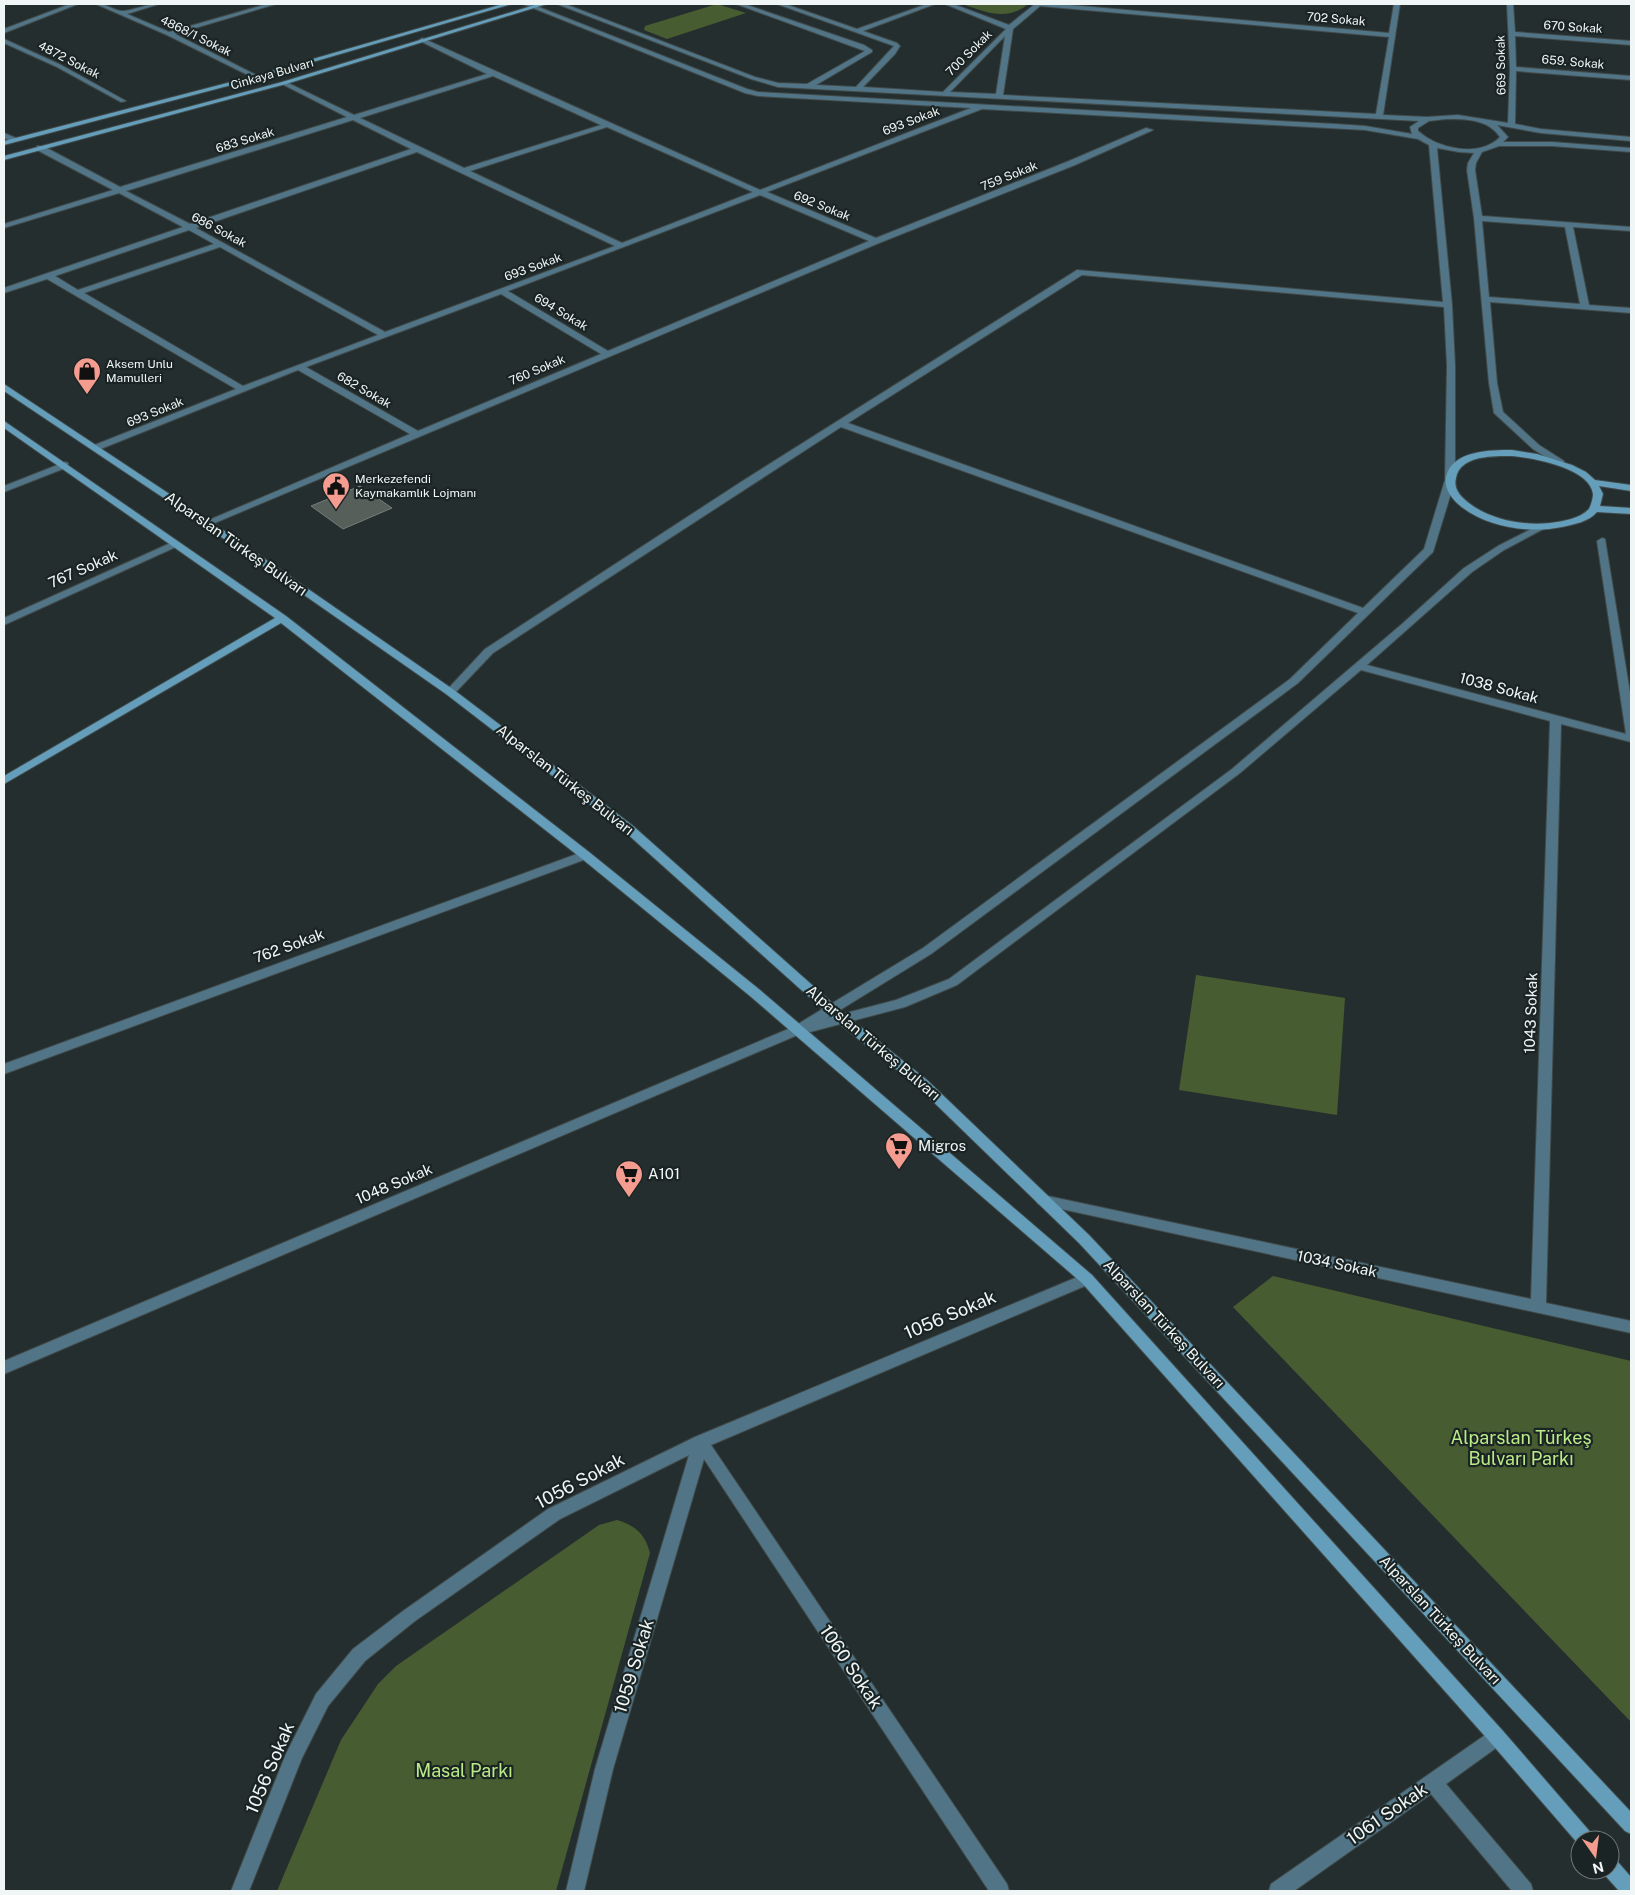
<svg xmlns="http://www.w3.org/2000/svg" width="1635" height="1895" font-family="'Public Sans',sans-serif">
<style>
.green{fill:#485c32}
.building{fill:#575f5b;stroke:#747d78}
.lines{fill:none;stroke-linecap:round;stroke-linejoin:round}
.street-casing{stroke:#414a4a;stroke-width:2}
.secondary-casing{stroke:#414a4a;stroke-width:2}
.street{fill:#517586;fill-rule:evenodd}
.secondary{fill:#649eba;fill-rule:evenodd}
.labels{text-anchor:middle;stroke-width:4.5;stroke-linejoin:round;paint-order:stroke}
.far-street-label{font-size:12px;fill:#f0f6f6;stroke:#1b2424}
.far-poi-label{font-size:12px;fill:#f0f6f6;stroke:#1b2424;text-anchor:start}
.street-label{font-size:15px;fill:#f0f6f6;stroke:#1b2424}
.poi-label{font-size:15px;fill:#f0f6f6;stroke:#1b2424;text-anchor:start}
.near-street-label{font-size:18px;fill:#f0f6f6;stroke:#1b2424}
.near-park-label{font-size:18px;fill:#bbeb86;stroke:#1b2424}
</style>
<rect width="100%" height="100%" fill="#252e2e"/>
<g class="green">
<path d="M 717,4 L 746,13 L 667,39 L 644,30 L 645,26 Z"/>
<path d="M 962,4 L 1028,4 C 1007,22 986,12 962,4 Z"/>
<path d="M 1196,975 L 1345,998 L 1337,1115 L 1179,1090 Z"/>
<path d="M 1273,1276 L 1631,1361 L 1631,1722 L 1233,1307 Z"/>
<path d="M 617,1520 C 636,1526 645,1534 650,1553 L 556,1891 L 277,1891 L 341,1740 L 378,1684 L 396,1666 L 599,1525 Z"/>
</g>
<path class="building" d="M 360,486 L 392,508 L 343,529 L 311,506 Z"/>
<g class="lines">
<g class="street-casing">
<g id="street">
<path d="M 70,4 L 78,4 L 4,33 L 4,29 Z"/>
<path d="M 96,4 C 106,3 114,11 123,11 C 135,10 146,4 159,4 L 127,14 L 169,32 L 267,4 L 276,4 L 175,34 L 258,76 L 258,78 L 256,79 L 167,35 Z"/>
<path d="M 523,4 L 531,4 L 747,89 L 758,92 L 1335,124 L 1365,126 L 1412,134 L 1410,127 L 1419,121 L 778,87 L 751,79 L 557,4 L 565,4 L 755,77 L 778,83 L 807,84 L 865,51 L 736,4 L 744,4 L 864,45 L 872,50 L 872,52 L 816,85 L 856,87 L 894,46 L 777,4 L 785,4 L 857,29 L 927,4 L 935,4 L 863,31 L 897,43 L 900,46 L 895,54 L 863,87 L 943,92 L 1006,29 L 945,4 L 953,4 L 1009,25 L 1035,4 L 1058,4 L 1389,33 L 1394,4 L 1400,4 L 1383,115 L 1427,117 L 1458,115 L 1508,123 L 1510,69 L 1507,4 L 1513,4 L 1515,32 L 1631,41 L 1631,45 L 1515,36 L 1516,67 L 1631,76 L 1631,80 L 1516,71 L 1515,124 L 1541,129 L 1631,137 L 1631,141 L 1541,133 L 1497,125 L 1508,137 L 1503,142 L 1552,142 L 1631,148 L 1631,152 L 1552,146 L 1499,146 L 1482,152 L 1476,163 L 1475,170 L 1482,216 L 1631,227 L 1631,231 L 1573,227 L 1589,305 L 1631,308 L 1631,313 L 1490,302 L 1497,383 L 1503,412 L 1539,445 L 1564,461 L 1564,465 L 1558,465 L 1533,449 L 1494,413 L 1489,383 L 1474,218 L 1467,170 L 1468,163 L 1474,153 L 1459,152 L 1437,148 L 1452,305 L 1455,366 L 1455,480 L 1433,552 L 1298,683 L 931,954 L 827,1018 L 896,1000 L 949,979 L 1232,769 L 1402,624 L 1464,568 L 1498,546 L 1541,524 L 1547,524 L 1549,526 L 1504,550 L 1472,572 L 1367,665 L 1626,734 L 1597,541 L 1602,538 L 1605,539 L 1631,699 L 1631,742 L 1561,724 L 1546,1303 L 1631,1321 L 1631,1333 L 1043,1205 L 1038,1204 L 1036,1200 L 1038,1196 L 1043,1195 L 1531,1299 L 1550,721 L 1361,670 L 1240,773 L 957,985 L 905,1007 L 810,1032 L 807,1031 L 4,1374 L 4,1361 L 793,1027 L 923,948 L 1290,679 L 1358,613 L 841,427 L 493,653 L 454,694 L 450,695 L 445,692 L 485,649 L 741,482 L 1077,270 L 1443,302 L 1429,145 L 1418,139 L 1365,130 L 982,109 L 767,192 L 876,238 L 1069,161 L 1146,128 L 1153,130 L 1075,165 L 879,243 L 210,525 L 207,526 L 202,523 L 410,434 L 298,370 L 98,450 L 92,450 L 92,446 L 236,389 L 47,279 L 4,293 L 4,288 L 183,227 L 119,193 L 4,228 L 4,224 L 113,190 L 37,150 L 37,146 L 43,146 L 120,187 L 347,117 L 282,84 L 282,82 L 286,82 L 354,115 L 487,74 L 420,41 L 419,40 L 422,38 L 760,190 L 971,108 L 758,96 L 745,93 ZM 1040,6 L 1389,37 L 1376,114 L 1003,95 L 1013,29 ZM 1005,36 L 996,94 L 950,92 ZM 493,76 L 601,125 L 464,168 L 360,118 ZM 1446,119 C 1466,119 1488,119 1500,137 C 1480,158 1438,149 1418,131 L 1418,128 L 1429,121 ZM 353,120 L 411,149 L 190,224 L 126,191 ZM 607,127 L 753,192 L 622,243 L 470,171 ZM 417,152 L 615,246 L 385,332 L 196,228 ZM 760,195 L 869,241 L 608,351 L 508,291 ZM 1482,221 L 1565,227 L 1580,304 L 1489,297 ZM 189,230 L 214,244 L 78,290 L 55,276 ZM 220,247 L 378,335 L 243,386 L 84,293 ZM 1082,275 L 1444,307 L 1447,366 L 1445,480 L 1424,549 L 1363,608 L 848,423 ZM 501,294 L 601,354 L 418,431 L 306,367 Z"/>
<path d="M 4,39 L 61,65 L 126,101 L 121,102 L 57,67 L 4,43 Z"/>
<path d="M 4,133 L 16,138 L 17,140 L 13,142 L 4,138 Z"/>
<path d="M 65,462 L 68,463 L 68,467 L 4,492 L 4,486 Z"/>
<path d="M 175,541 L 180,544 L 178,546 L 4,625 L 4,618 Z"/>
<path d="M 585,851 L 591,855 L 589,858 L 4,1074 L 4,1064 Z"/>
<path d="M 1087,1273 L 1092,1275 L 1094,1279 L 1092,1283 L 711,1445 L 1007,1884 L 1009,1891 L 989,1891 L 704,1459 L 613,1769 L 584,1891 L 566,1891 L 595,1769 L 689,1455 L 560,1519 L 415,1621 L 365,1661 L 328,1706 L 302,1758 L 249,1891 L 231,1891 L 286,1754 L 316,1694 L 353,1649 L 403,1611 L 548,1509 L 695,1437 Z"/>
<path d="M 1497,1729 L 1503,1731 L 1506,1737 L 1503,1743 L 1446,1784 L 1531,1884 L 1533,1891 L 1512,1891 L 1431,1794 L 1294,1891 L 1269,1891 L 1271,1884 L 1491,1731 Z"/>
</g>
</g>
<g class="secondary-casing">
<g id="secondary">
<path d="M 503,4 L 512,4 L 258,78 L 4,145 L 4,141 L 254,76 Z"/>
<path d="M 538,4 L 547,4 L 286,84 L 4,160 L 4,156 L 282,82 Z"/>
<path d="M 4,384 L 210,521 L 454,690 L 632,825 L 847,1016 L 927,1080 L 1089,1235 L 1631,1812 L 1631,1834 L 1625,1831 L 1079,1243 L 917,1086 L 837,1022 L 624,831 L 446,694 L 204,525 L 4,391 Z"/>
<path d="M 4,421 L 286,616 L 589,852 L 760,990 L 1092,1275 L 1503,1731 L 1592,1834 L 1595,1840 L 1580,1840 L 1580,1846 L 1491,1743 L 1082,1283 L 750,996 L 581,858 L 281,623 L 4,784 L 4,776 L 275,618 L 4,428 Z"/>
<path d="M 1512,450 L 1537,454 L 1572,465 L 1586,472 L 1595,480 L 1631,485 L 1631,491 L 1599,486 L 1603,494 L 1600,506 L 1631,508 L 1631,514 L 1597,512 C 1588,522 1575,524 1562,527 C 1529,534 1483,527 1457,503 C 1450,496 1444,487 1446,477 C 1452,450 1491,450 1512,450 ZM 1512,456 C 1533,458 1590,468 1593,494 C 1593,498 1591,505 1589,509 C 1579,519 1564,521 1550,523 C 1521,526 1485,519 1463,498 C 1457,492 1454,486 1456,478 C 1460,455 1494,456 1512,456 Z"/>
<path d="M 1610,1858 L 1617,1861 L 1631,1877 L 1631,1891 L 1619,1891 L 1603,1873 L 1602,1870 L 1610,1870 Z"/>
</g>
</g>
<use href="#street" class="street"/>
<use href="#secondary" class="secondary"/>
</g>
<defs>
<g id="shop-pin" transform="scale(1.4375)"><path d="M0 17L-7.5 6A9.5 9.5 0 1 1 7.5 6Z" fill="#f59c90" stroke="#1b2424"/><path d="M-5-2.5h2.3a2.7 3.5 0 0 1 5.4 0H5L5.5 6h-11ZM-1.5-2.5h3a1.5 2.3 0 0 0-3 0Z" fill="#111"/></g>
<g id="civic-pin" transform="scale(1.4375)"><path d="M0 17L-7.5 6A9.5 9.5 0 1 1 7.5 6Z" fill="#f59c90" stroke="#1b2424"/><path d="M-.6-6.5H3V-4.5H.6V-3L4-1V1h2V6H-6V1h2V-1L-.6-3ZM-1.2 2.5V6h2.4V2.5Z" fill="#111"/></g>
<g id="supermarket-pin" transform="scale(1.4375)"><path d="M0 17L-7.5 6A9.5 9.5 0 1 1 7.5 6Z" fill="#f59c90" stroke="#1b2424"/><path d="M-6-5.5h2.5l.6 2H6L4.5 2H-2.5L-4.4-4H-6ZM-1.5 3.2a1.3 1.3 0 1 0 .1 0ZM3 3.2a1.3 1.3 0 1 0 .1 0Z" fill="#111"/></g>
</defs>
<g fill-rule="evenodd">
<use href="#shop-pin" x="87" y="371"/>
<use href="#civic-pin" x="336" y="486"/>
<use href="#supermarket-pin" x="899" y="1146"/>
<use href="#supermarket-pin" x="629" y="1174"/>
</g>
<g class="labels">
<g class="far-street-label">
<text transform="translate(1336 19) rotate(5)" y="4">702 Sokak</text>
<text transform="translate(1573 27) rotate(4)" y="4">670 Sokak</text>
<text transform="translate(196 36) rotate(26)" y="4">4868/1 Sokak</text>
<text transform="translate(969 53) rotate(-45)" y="4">700 Sokak</text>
<text transform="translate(69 60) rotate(27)" y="4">4872 Sokak</text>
<text transform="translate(1573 62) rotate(5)" y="4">659. Sokak</text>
<text transform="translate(1501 65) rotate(-91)" y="4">669 Sokak</text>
<text transform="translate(272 74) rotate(-16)" y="4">Cinkaya Bulvarı</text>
<text transform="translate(911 121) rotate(-21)" y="4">693 Sokak</text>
<text transform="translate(245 140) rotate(-17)" y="4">683 Sokak</text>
<text transform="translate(1009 176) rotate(-22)" y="4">759 Sokak</text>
<text transform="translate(822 206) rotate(22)" y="4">692 Sokak</text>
<text transform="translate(219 230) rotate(28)" y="4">686 Sokak</text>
<text transform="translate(533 267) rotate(-20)" y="4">693 Sokak</text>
<text transform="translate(561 312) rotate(31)" y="4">694 Sokak</text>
<text transform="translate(537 370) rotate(-23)" y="4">760 Sokak</text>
<text transform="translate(364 390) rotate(30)" y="4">682 Sokak</text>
<text transform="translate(155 412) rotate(-22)" y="4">693 Sokak</text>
</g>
<g class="far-poi-label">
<text x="106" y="368">Aksem Unlu<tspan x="106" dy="14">Mamulleri</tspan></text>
<text x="355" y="483">Merkezefendi<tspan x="355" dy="14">Kaymakamlık Lojmanı</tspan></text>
</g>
<g class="street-label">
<text transform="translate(236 544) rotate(35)" y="5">Alparslan Türkeş Bulvarı</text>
<text transform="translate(83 569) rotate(-24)" y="5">767 Sokak</text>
<text transform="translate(1499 688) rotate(15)" y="5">1038 Sokak</text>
<text transform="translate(565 780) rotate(38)" y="5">Alparslan Türkeş Bulvarı</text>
<text transform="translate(289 946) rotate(-20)" y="5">762 Sokak</text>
<text transform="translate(1531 1013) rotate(-88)" y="5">1043 Sokak</text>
<text transform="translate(873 1043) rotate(40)" y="5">Alparslan Türkeş Bulvarı</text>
<text transform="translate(394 1184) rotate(-23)" y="5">1048 Sokak</text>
<text transform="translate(1337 1264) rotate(12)" y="5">1034 Sokak</text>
<text transform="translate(1164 1324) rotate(47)" y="5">Alparslan Türkeş Bulvarı</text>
<text transform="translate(1440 1620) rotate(47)" y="5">Alparslan Türkeş Bulvarı</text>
</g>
<g class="poi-label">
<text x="918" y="1151">Migros</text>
<text x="648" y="1179">A101</text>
</g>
<g class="near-street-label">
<text transform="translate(950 1315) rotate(-23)" y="6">1056 Sokak</text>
<text transform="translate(580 1481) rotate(-28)" y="6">1056 Sokak</text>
<text transform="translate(634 1666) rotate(-73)" y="6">1059 Sokak</text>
<text transform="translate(851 1667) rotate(56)" y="6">1060 Sokak</text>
<text transform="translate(270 1768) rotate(-67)" y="6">1056 Sokak</text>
<text transform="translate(1387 1814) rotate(-35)" y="6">1061 Sokak</text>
</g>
<g class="near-park-label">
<text x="1521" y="1444">Alparslan Türkeş<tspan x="1521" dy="21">Bulvarı Parkı</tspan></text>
<text x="464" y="1777">Masal Parkı</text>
</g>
</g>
<rect width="1635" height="1895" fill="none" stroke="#f0f6f6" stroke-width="10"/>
<g transform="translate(1595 1855) rotate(166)"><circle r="24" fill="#1b2424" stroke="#707878"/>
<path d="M0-4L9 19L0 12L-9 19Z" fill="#f59c90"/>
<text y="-8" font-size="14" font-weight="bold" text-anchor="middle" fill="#f0f6f6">N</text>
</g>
</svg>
